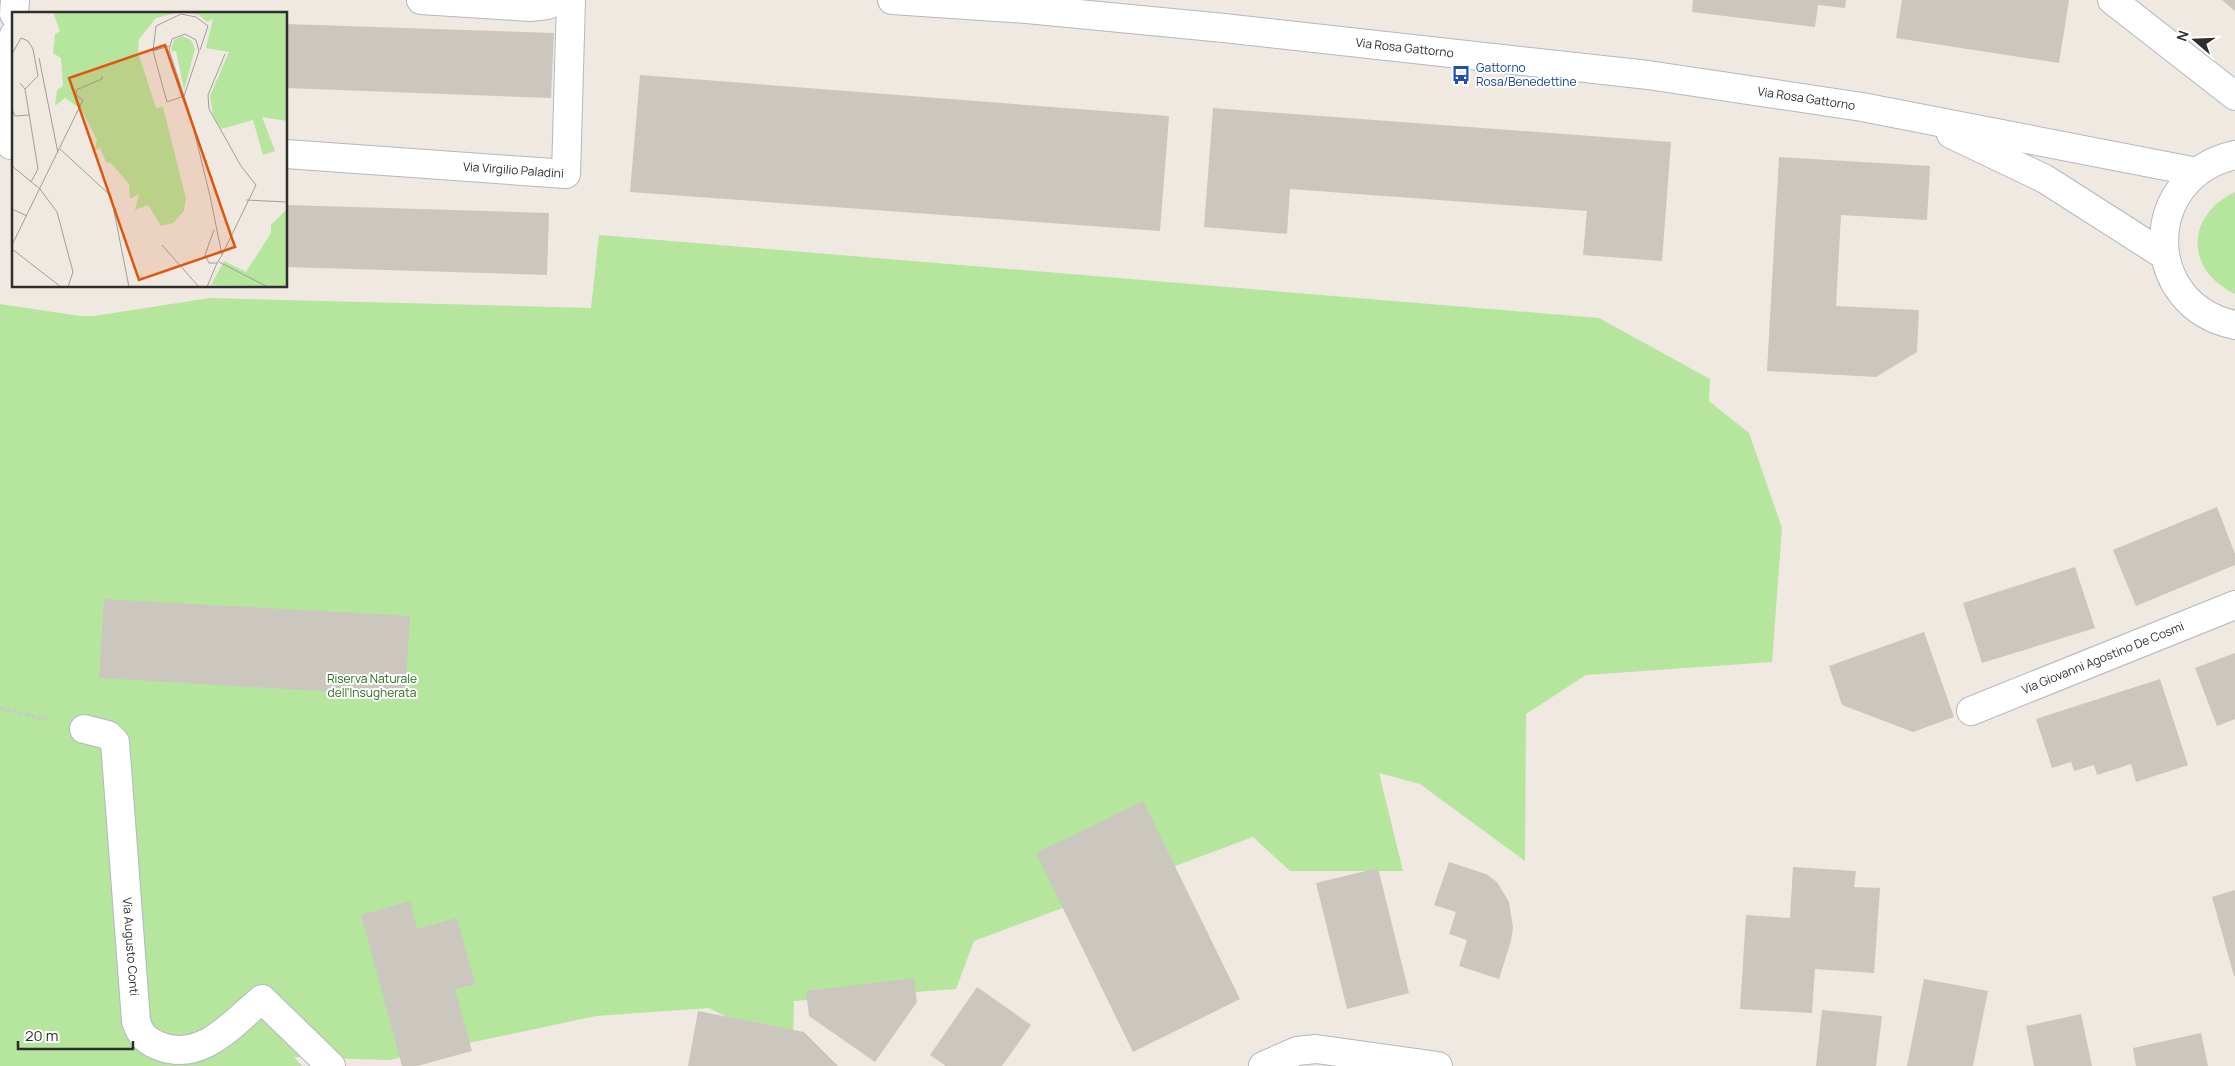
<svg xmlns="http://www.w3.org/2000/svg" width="2235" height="1066" font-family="Manrope,sans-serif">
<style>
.green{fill:#b6e59e}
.building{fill:#cbc7bf}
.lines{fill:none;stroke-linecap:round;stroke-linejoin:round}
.minor-casing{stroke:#b4b7c1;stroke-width:30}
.path{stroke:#c9c9c9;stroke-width:3;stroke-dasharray:4 2.5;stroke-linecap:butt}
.minor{stroke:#fff;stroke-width:28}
.labels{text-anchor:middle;stroke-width:4;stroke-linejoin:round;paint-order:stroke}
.street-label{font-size:12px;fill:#2e2e2e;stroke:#fff}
.transit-label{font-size:12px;fill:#164399;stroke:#fff;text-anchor:start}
.park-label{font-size:12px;fill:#2c6e1b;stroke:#fff}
.inset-road{fill:none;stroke:#a29e99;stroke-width:1}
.view{fill:#df570e;fill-opacity:0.15;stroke:#df570e;stroke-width:2.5}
.inset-edge{fill:none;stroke:#2e2e2e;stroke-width:2.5}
</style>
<rect width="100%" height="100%" fill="#efe9e1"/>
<g class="green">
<path d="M 2235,192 L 2235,294 C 2185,270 2185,216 2235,192 Z"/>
<path d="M 599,235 L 1599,318 L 1710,379 L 1709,401 L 1749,433 L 1782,528 L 1772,662 L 1586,675 L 1526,714 L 1525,861 L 1420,784 L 1379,773 L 1403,871 L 1290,871 L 1253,837 L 974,941 L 956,989 L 794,1001 L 793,1050 L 709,1008 L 596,1016 L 389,1060 L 294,1057 L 302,1066 L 0,1066 L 0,304 L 80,316 L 94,316 L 210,298 L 591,308 Z"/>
</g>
<g class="building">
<path d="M 1693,0 L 1846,0 L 1845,8 L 1818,5 L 1815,27 L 1692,12 Z"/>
<path d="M 1902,0 L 2069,0 L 2059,63 L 1896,38 Z"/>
<path d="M 2222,0 L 2235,0 L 2235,11 Z"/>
<path d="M 286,24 L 554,33 L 551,98 L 286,88 Z"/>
<path d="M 640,75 L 1169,116 L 1160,231 L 630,192 Z"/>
<path d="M 1213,108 L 1671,142 L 1662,261 L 1583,255 L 1587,211 L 1290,189 L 1287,234 L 1204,227 Z"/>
<path d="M 1779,157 L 1930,166 L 1927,220 L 1841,215 L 1836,306 L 1919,310 L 1917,352 L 1876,377 L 1767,371 Z"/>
<path d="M 286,205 L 549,213 L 547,275 L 286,267 Z"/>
<path d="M 2217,507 L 2235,554 L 2235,565 L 2136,606 L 2113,550 Z"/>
<path d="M 2075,567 L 2095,628 L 1982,663 L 1963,603 Z"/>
<path d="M 104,599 L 410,616 L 405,696 L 99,678 Z"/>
<path d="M 1924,632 L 1954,717 L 1913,732 L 1842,705 L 1829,666 Z"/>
<path d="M 2235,653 L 2235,719 L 2217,726 L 2195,668 Z"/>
<path d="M 2160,679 L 2188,765 L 2136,782 L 2131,764 L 2097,775 L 2094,765 L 2074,771 L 2071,762 L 2052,768 L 2036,719 Z"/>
<path d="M 1143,801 L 1240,999 L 1133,1052 L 1036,853 Z"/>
<path d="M 1449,862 L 1486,874 L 1497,882 L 1509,902 L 1513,927 L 1511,941 L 1499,979 L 1459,966 L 1467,940 L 1449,934 L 1456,912 L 1434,905 Z"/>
<path d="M 1793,867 L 1856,871 L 1854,887 L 1880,888 L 1874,973 L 1815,969 L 1812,1013 L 1740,1009 L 1746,915 L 1790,918 Z"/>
<path d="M 1378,868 L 1409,993 L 1347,1009 L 1316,883 Z"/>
<path d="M 2235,890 L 2235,976 L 2234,976 L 2212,897 Z"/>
<path d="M 410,901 L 417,929 L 457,918 L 475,984 L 455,989 L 472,1051 L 417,1066 L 402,1066 L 361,915 Z"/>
<path d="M 914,978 L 917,1002 L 875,1062 L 809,1016 L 806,991 Z"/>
<path d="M 1924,979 L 1988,991 L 1973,1066 L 1907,1066 Z"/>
<path d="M 977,987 L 1031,1025 L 1002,1066 L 946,1066 L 930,1055 Z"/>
<path d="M 1822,1010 L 1882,1016 L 1876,1066 L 1816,1066 Z"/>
<path d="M 698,1011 L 804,1032 L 838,1066 L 688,1066 Z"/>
<path d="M 2081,1014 L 2092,1066 L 2034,1066 L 2026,1026 Z"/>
<path d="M 2201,1033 L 2208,1066 L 2136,1066 L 2133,1048 Z"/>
</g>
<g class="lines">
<g class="minor-casing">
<g id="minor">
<path d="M 421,0 L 530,7 L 547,5 L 559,0"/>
<path id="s1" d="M 892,0 L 1027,9 L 1224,28 L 1648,75 L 1862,107 L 2197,172"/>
<path d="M 2112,0 L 2235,96"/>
<path d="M 14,14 L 15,0"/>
<path d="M 14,35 L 11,145 L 14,145"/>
<path d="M 1951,134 L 2045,179 L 2164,255"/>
<path id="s2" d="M 286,154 L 566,174 L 571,0"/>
<path d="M 2235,155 C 2141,176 2140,305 2235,325"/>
<path id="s3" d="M 1971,711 L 2235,605"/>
<path id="s4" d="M 84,729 L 108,735 L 115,742 L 136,1021 C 140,1035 147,1042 162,1047 C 203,1061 233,1023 262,999 L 331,1066"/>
<path d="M 1263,1066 L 1297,1051 L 1316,1049 L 1438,1066"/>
</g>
</g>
<path class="path" d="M 0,708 L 52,721"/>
<use href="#minor" class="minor"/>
</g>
<defs>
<g id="bus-bare" transform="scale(1.5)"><path d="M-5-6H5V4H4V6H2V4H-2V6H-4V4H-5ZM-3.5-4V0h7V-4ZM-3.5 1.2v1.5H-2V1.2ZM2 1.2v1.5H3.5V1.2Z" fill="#1a4fb4" stroke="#fff" stroke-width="2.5" paint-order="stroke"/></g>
</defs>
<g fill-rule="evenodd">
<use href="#bus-bare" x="1461" y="75"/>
</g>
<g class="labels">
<g class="street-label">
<text dy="4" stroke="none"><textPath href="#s1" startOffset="515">Via Rosa Gattorno</textPath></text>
<text dy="4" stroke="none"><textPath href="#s1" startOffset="920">Via Rosa Gattorno</textPath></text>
<text dy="4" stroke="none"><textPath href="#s2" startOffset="228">Via Virgilio Paladini</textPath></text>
<text dy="4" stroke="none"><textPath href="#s3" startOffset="142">Via Giovanni Agostino De Cosmi</textPath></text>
<text dy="4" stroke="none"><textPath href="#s4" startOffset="240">Via Augusto Conti</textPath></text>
</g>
<g class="transit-label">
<text x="1476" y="72">Gattorno<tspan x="1476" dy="14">Rosa/Benedettine</tspan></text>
</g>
<g class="park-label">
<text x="372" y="683">Riserva Naturale<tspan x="372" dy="14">dell'Insugherata</tspan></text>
</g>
</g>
<g transform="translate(12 12)">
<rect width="275" height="275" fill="#efe9e1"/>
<path d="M 41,0 L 168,0 L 144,6 L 127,27 L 126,40 L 144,96 L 151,95 L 174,187 L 172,199 L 161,211 L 149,214 L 136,193 L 123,198 L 127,182 L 118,187 L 117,172 L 99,151 L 94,150 L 88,136 L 83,138 L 85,128 L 67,93 L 66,95 L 53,86 L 43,94 L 45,78 L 51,74 L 49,46 L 41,41 L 43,22 L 48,19 ZM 169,0 L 275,0 L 275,109 L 250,105 L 263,139 L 251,143 L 241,108 L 209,117 L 201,103 L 198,84 L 217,40 L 194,36 L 201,7 L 195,10 L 187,3 ZM 170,24 L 179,28 L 183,37 L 172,78 L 164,39 L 160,40 L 159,37 L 162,28 ZM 275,197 L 275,275 L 199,273 L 212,249 L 234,260 L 259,221 L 259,213 Z" fill="#b6e59e"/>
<path class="inset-road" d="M 157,34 L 141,39 L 155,90 L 172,84M 141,39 L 144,14 L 169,2 L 184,5 L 196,14 L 188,38M 0,42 L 9,26 L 16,29 L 21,37 L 26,64 L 13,77 L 8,71M 27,46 L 46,141M 13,77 L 26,157 L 19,170M 172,84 L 187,39 L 184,28 L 173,22 L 160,27 L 157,38 L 179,106 L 198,184 L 210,243 L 205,251M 0,97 L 3,104 L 17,103M 48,137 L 99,184 L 117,275M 0,154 L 28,177 L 45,200 L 61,260 L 56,275M 234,188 L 275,190M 0,197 L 15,204M 202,218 L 193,243 L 197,251 L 205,251M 0,233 L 71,88 L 65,84 L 64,78 L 90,67 L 90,64M 150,233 L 187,275M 0,237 L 49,275M 210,243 L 244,173 L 229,154 L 197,97 L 196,83 L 213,42M 207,250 L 256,275M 195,275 L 205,251"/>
<path class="view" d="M 153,33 L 223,235 L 127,268 L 57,66 Z"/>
<rect width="275" height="275" class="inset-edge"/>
</g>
<g transform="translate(2195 40) rotate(289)" stroke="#ffffff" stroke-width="4" paint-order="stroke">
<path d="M0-4L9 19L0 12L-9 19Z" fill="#2e2e2e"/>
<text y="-8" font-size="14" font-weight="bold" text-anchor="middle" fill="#2e2e2e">N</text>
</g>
<path d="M18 1041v8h115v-8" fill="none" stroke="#2e2e2e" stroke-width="2.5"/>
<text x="25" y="1041" font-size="15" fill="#2e2e2e" stroke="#ffffff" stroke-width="4" paint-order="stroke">20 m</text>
</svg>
